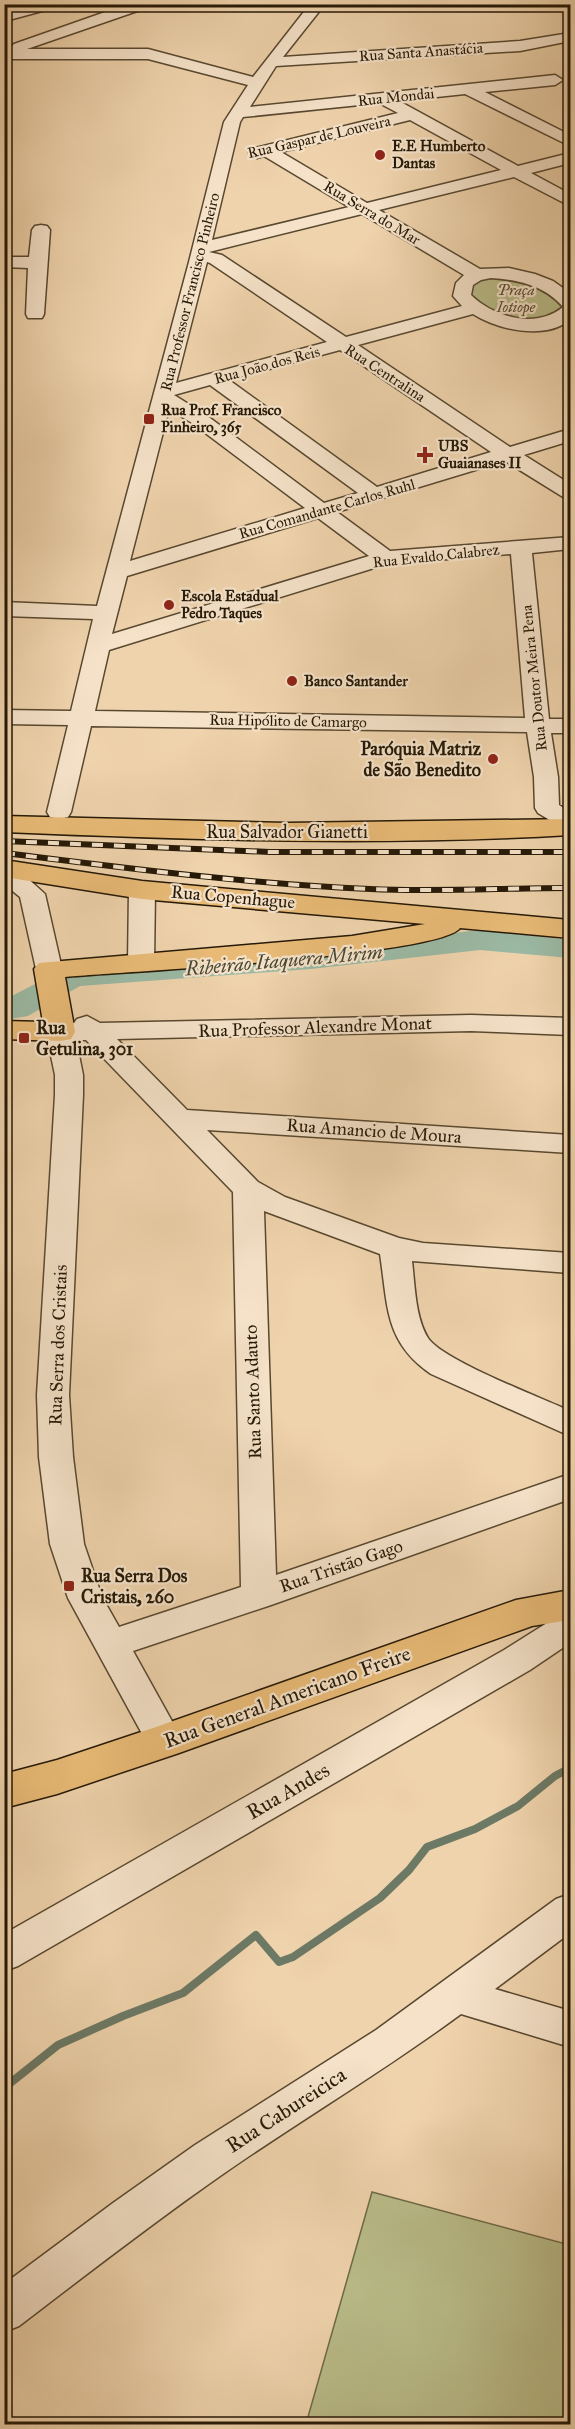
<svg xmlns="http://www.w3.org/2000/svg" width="575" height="2429" font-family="'IM FELL Great Primer',serif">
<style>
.green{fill:#b9bc89;stroke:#6f6a48;stroke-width:1.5}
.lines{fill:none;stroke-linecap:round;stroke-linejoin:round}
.stream{stroke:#6c7965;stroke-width:8}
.river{fill:#9bb9a4;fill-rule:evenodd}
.minor-casing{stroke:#584830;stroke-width:3}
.major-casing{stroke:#251907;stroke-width:3}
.minor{fill:#f5e2c9;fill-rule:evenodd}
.major{fill:#e8ba76;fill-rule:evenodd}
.rail-casing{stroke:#251907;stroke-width:6}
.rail{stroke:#f5e2c9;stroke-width:4;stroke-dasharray:11;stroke-linecap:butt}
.poi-dot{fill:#8f2418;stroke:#f5e2c9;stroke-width:2}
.labels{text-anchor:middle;stroke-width:4.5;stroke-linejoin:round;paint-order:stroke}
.far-street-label{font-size:15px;fill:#251907;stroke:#f5e2c9}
.far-poi-label{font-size:15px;font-weight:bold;fill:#251907;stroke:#f5e2c9;text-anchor:start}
.far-park-label{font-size:15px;font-style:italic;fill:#514a2e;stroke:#f5e2c9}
.poi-label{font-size:18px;font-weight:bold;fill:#251907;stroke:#f5e2c9;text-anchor:start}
.street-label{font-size:18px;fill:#251907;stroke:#f5e2c9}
.water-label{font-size:20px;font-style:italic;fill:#484936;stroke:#f5e2c9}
.near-street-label{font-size:21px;fill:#251907;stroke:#f5e2c9}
</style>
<rect width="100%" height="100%" fill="#efd3ac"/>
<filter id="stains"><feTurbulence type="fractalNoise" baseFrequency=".00333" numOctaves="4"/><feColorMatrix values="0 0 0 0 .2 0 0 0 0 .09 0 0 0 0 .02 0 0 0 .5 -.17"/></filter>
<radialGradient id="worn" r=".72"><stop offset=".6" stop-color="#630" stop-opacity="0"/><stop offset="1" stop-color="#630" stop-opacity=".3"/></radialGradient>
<g class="green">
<path d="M 490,278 L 529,282 L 564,303 L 563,311 L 531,321 L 501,316 L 470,297 L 469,289 L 475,282 Z"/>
<path d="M 372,2192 L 570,2245 L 570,2424 L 306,2424 Z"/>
</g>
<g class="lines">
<path class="stream" d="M 4,2088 L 58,2045 L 123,2016 L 183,1993 L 256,1935 L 279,1962 L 293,1957 L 380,1898 L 409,1870 L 427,1847 L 475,1829 L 518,1806 L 555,1776 L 570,1768"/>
<path class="river" d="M 480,930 L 570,940 L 570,958 L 480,950 L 311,969 L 80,986 L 28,1016 L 4,1020 L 4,1000 L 62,970 L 73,967 L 311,949 Z"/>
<g class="minor-casing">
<g id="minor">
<path d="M 34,4 L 59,4 L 57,7 L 9,20 L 4,19 L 4,13 Z"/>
<path d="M 128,4 L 151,4 L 149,7 L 27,49 L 148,49 L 253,77 L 310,4 L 325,4 L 283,57 L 520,41 L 570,33 L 570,41 L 520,51 L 276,66 L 250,107 L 555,75 L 563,80 L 555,85 L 485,92 L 570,135 L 570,146 L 465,94 L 399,101 L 518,166 L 570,153 L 570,163 L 531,173 L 570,194 L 570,206 L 514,177 L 379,210 L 480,269 L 509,268 L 535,274 L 553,281 L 570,293 L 570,320 C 545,340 498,330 473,314 L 358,345 L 510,447 L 570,429 L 570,441 L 524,455 L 570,484 L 570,499 L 563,497 L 505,461 L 337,512 L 390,551 L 570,537 L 570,549 L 532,553 L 549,719 L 570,719 L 570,733 L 551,733 L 558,777 L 559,805 L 570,812 L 570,829 L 561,827 L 538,813 L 535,808 L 534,777 L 527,732 L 91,726 L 71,812 L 68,817 L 59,819 L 50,817 L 47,812 L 68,725 L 4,724 L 4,710 L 71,711 L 93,619 L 4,616 L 4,602 L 97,606 L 189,262 L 224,122 L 248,85 L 148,59 L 4,59 L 4,49 L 13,49 L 11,47 L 14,44 ZM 379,103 L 398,113 L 251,149 L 249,153 L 257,158 L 264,156 L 349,207 L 212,240 L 240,122 L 243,117 ZM 410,120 L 501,170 L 367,203 L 281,152 ZM 362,214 L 464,275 L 456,283 L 453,296 L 462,306 L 346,337 L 222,255 L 209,252 ZM 207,262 L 210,263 L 327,342 L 176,383 ZM 491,278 C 518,280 544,285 563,307 C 536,329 495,318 471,295 L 473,285 L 481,280 ZM 340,350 L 491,452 L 377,487 L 229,380 ZM 210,385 L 358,493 L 324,503 L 206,415 L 174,395 ZM 169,409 L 192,423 L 305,508 L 130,561 ZM 318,518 L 369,556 L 112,634 L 127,576 ZM 511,554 L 525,718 L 95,711 L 109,650 L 387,564 Z"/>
<path d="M 41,225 L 47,226 L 50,230 L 44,314 L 42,318 L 28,318 L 26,314 L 28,268 L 4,267 L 4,257 L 29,257 L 32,230 L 35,226 Z"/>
<path d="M 4,862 L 13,865 L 45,894 L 62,969 L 59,975 L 49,977 L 39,975 L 36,969 L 20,897 L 4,884 Z"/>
<path d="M 142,882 L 151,885 L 155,890 L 154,963 L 150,969 L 141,971 L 132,969 L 128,963 L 129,890 L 133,885 Z"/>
<path d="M 471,1015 L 570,1018 L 570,1035 L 471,1031 L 117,1039 L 187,1110 L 570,1135 L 570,1153 L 207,1130 L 258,1182 L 285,1197 L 399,1238 L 423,1243 L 570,1253 L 570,1273 L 412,1261 C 415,1285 415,1317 428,1338 C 442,1360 542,1398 570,1411 L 570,1436 L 431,1374 C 384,1342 388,1305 380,1254 L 264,1211 L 276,1575 L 570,1474 L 570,1499 L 271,1605 L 133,1651 L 183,1741 L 178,1752 L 165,1756 L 152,1752 L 68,1598 L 50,1544 L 39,1457 L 37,1395 L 55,1095 L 55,1075 L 46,1032 L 50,1026 L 74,1023 L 77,1019 L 87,1016 L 100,1023 ZM 76,1040 L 86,1040 L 233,1192 L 241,1587 L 119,1627 L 102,1597 L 84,1544 L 73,1457 L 69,1395 L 83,1095 L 83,1075 Z"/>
<path d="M 570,1612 L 570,1643 L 530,1670 L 18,1966 L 4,1971 L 4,1934 L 504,1650 L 558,1616 Z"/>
<path d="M 570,1894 L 570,1933 L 495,1989 L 570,2011 L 570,2047 L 461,2014 C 384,2071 302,2119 223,2174 C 154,2222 87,2274 19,2326 L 4,2332 L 4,2284 L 113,2203 L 195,2145 L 376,2030 L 556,1899 Z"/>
</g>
</g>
<g class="major-casing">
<g id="major">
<path d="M 4,816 L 287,823 L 570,819 L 570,835 C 382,846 193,840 4,832 Z"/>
<path d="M 4,860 L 142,881 L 570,920 L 570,938 L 460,928 C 440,956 118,972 65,977 L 75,1032 L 71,1039 L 60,1041 L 4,1039 L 4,1021 L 43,1022 L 34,969 L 39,963 L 352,936 L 425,924 L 142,899 L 4,877 Z"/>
<path d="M 570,1590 L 570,1620 L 532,1626 L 179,1753 L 57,1794 L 4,1808 L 4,1774 L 57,1760 L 156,1727 L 516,1600 Z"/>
</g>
</g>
<use href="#minor" class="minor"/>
<use href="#major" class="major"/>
<g class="rail-casing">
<g id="rail">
<path d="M 4,841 L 270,852 L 570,852"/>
<path d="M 4,853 C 126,868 248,884 370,889 C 437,892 503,888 570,888"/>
</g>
</g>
<use href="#rail" class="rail"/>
</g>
<g class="poi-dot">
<circle cx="380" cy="155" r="6"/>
<rect x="143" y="413" width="12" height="12" rx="3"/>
<path d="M422 446h6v6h6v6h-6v6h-6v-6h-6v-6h6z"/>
<circle cx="169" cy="605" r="6"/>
<circle cx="292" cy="681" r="6"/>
<circle cx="493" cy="759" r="6"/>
<rect x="18" y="1032" width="12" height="12" rx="3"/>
<rect x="63" y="1580" width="12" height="12" rx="3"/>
</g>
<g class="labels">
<g class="far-street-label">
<text transform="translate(421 52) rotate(-4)" y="5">Rua Santa Anastácia</text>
<text transform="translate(396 97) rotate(-6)" y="5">Rua Mondai</text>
<text transform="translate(319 137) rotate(-13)" y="5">Rua Gaspar de Louveira</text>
<text transform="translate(372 213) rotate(31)" y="5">Rua Serra do Mar</text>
<text transform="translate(190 292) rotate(-76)" y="5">Rua Professor Francisco Pinheiro</text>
<text transform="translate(267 365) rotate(-15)" y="5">Rua João dos Reis</text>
<text transform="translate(385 373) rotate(33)" y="5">Rua Centralina</text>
<text transform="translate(327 509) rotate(-16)" y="5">Rua Comandante Carlos Ruhl</text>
<text transform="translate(436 556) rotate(-6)" y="5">Rua Evaldo Calabrez</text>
<text transform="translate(534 678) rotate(-96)" y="5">Rua Doutor Meira Pena</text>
<text transform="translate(288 721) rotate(1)" y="5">Rua Hipólito de Camargo</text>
</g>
<g class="far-poi-label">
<text x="392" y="151">E.E Humberto<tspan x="392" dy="17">Dantas</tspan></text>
<text x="161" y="415">Rua Prof. Francisco<tspan x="161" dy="17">Pinheiro, 365</tspan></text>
<text x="438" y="451">UBS<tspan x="438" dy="17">Guaianases II</tspan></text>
<text x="181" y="601">Escola Estadual<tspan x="181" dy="17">Pedro Taques</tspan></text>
<text x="304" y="686">Banco Santander</text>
</g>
<g class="far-park-label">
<text x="516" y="295">Praça<tspan x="516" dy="17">Iotiope</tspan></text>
</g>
<g class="poi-label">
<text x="481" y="755" text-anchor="end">Paróquia Matriz<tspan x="481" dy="21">de São Benedito</tspan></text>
<text x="36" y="1034">Rua<tspan x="36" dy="21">Getulina, 301</tspan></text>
<text x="81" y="1582">Rua Serra Dos<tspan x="81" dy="21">Cristais, 260</tspan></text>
</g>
<g class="street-label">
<text x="287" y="838">Rua Salvador Gianetti</text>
<text transform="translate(233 897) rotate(5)" y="6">Rua Copenhague</text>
<text transform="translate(315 1027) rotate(-2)" y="6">Rua Professor Alexandre Monat</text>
<text transform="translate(374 1131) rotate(4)" y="6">Rua Amancio de Moura</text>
<text transform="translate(58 1345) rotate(-88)" y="6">Rua Serra dos Cristais</text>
<text transform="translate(253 1392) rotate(-92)" y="6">Rua Santo Adauto</text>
<text transform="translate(341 1566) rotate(-19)" y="6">Rua Tristão Gago</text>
</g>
<g class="water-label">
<text transform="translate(284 960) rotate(-5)" y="7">Ribeirão Itaquera Mirim</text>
</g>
<g class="near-street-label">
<text transform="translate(287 1697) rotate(-20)" y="7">Rua General Americano Freire</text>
<text transform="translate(288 1791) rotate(-30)" y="7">Rua Andes</text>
<text transform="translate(286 2110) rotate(-33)" y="7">Rua Cabureicica</text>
</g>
</g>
<rect width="575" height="2429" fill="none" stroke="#efd3ac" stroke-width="24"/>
<rect x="6" y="6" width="563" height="2417" fill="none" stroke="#251907" stroke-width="3"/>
<rect x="12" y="12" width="551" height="2405" fill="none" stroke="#251907" stroke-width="1.5"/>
<rect width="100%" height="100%" filter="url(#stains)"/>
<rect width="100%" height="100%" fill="url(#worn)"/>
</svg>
